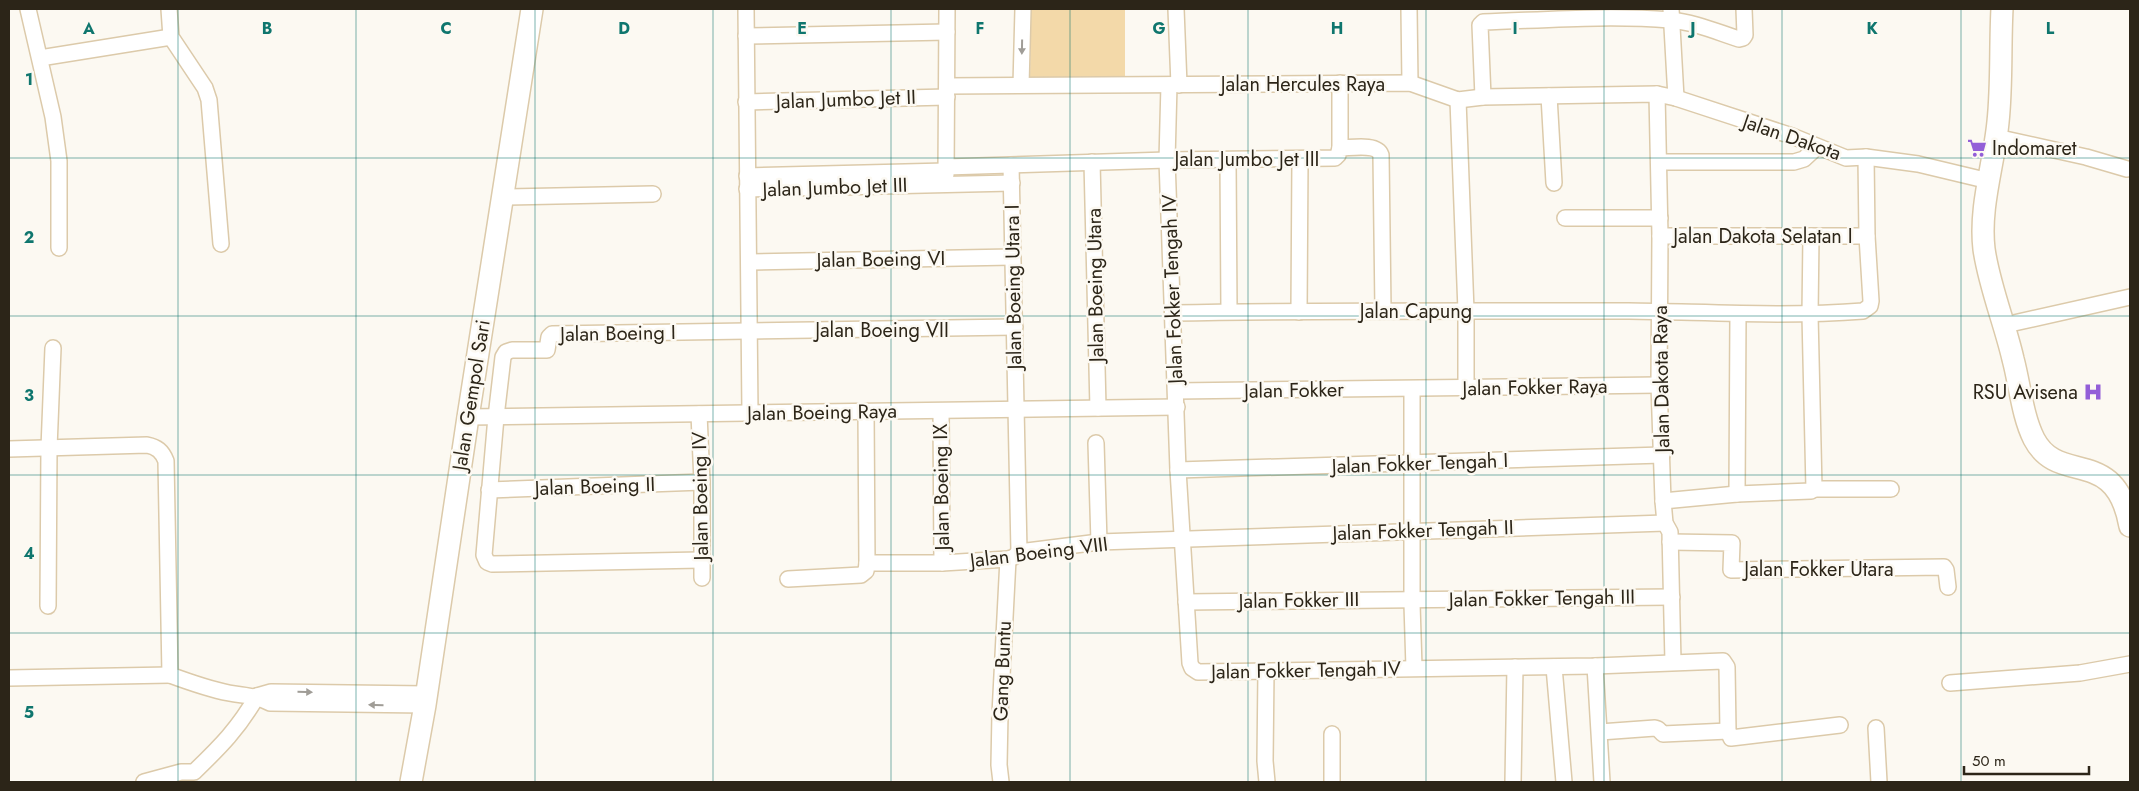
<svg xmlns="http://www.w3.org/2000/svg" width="2139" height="791" font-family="Jost,sans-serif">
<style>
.green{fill:#f3d9a9}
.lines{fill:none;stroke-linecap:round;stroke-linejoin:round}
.street-casing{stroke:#dccaaa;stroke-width:18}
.secondary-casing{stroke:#dccaaa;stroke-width:24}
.street{stroke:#fff;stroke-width:15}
.secondary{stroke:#fff;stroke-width:21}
.oneway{fill:#a09d97}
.grid{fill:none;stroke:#0f766e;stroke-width:1;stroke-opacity:0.55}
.labels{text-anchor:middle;stroke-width:5;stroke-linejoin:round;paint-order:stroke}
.street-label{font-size:20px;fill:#2c2518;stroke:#fcf9f2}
.poi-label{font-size:20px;fill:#2c2518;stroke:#fcf9f2;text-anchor:start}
.grid-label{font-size:16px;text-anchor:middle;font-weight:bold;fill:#0f766e;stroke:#fcf9f2;stroke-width:5;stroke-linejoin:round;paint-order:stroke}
</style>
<rect width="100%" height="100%" fill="#fcf9f2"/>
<path class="green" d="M 1031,9 L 1125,9 L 1125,76 L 1030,78 Z"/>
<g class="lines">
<g class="street-casing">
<g id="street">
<path d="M 28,9 L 53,117 L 59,161 L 59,248"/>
<path d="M 169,9 L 171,37 L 205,88 L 209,100 L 221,244"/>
<path d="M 746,9 L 750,413"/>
<path d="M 1176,9 L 1179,85"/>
<path d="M 1409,9 L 1410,83"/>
<path d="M 1671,9 L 1676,98"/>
<path d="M 746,36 L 947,32"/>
<path d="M 40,58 L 171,37"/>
<path d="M 1021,85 L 1023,9"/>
<path d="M 1169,85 L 1167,160 L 1178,470 L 1190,663 L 1192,668 L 1198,672 L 1595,666 L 1723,661 L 1727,667 L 1728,731 L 1731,738 L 1840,725"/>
<path d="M 947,86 L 1410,83 L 1458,100 L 1483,97 L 1657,94 L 1676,98 L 1792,136 L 1846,158 L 1866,157 L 1918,164 L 1989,181"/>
<path d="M 1657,94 L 1660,236 L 1659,385 L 1663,501 L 1665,523 L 1670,532 L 1673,662"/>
<path d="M 1549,96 L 1554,183"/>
<path d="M 1483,97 L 1480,25 L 1483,22 C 1545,20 1608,15 1670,20 C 1694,22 1717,32 1739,39 L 1743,38 L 1745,35 L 1744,9"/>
<path d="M 1458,100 L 1466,311 L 1466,388"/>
<path d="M 746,102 L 947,97"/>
<path d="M 1996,137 L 2086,157 L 2127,169"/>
<path d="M 1340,148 L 1340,83"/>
<path d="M 1228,161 L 1229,311"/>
<path d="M 1092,162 L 1098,408"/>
<path d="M 1659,162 L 1794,162 L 1804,159 L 1817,147"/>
<path d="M 1011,165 L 1019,552"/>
<path d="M 946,167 L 1167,160 L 1335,158 L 1338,155 L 1340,148 C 1351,148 1377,143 1381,155 L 1383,310"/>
<path d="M 946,175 L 947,9"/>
<path d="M 747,176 L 946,171"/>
<path d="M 747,189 L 1012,183"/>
<path d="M 504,197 L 653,194"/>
<path d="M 1565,218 L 1660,218"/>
<path d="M 1660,236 L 1867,236"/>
<path d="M 750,262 L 1012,257"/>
<path d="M 1299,312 L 1300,160"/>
<path d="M 1174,313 C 1326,310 1477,311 1629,311 C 1707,312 1785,317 1863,311 L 1870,306 L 1871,301 L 1867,236 L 1866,157"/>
<path d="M 2005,325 L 2130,297"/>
<path d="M 1412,389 L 1412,604 L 1414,668"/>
<path d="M 1176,391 L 1659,385"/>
<path d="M 941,411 L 942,563"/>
<path d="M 866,412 L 867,563 L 942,563 L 1008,559 L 1014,557 L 1019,552 L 1099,542 L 1665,523"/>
<path d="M 699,414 L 702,482 L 702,578"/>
<path d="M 468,417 L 1177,407"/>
<path d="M 1096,443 L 1099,542"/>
<path d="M 9,449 L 147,445 C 157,447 162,451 166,461 L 170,675 C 189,682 208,689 229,693 C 245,696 255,695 270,703 L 425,705"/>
<path d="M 1178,470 L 1662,455"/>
<path d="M 1814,489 L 1891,489"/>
<path d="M 489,490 L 702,482"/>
<path d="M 1737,494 L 1738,314"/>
<path d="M 1663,501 L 1737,494 L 1811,491 L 1814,489 L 1810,315 L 1811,236"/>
<path d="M 1670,542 L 1732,543 L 1731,570 L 1944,567 L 1946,570 L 1948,587"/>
<path d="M 701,560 L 492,564 L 487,562 L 484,555 L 496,417 L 503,357 L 506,352 L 512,350 L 547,350 L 549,337 L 552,334 L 1015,327"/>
<path d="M 788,579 L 861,575 L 866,571 L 867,563"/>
<path d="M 1186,602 L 1672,597"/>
<path d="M 48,606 L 49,448 L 53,348"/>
<path d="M 1595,666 L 1602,782"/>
<path d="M 1554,667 L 1564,782"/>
<path d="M 1266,671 L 1265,761 L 1267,782"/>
<path d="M 9,678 L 170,675"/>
<path d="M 1950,683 L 2080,673 L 2130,664"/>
<path d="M 257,696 L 271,692 L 426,694"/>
<path d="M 1876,728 L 1879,782"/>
<path d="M 1600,732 L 1655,728 L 1658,729 L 1663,734 L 1728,731"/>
<path d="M 144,782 L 181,772 L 194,772 C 220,747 239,728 257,696"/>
<path d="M 1001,782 L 999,765 L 1000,714 L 1008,559"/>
<path d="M 1332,782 L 1332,734"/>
<path d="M 1513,782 L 1515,667"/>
</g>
</g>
<g class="secondary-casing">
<g id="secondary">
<path d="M 2002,9 C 2000,46 2002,85 1998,122 C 1994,164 1979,207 1984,249 C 1989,285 2005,324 2013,359 C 2020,385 2022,415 2034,439 C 2059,487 2115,444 2130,526"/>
<path d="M 411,782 L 425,705 L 468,417 L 532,9"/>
</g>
</g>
<use href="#street" class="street"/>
<use href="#secondary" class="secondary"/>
</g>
<defs><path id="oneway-solid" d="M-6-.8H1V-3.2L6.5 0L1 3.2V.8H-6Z" transform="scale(1.25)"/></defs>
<g class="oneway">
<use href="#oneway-solid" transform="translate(1022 47) rotate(91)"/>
<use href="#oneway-solid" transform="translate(305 692) rotate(1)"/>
<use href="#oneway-solid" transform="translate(376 705) rotate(-179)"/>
</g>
<path class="grid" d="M 178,9 L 178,782M 356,9 L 356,782M 535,9 L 535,782M 713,9 L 713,782M 891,9 L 891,782M 1070,9 L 1070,782M 1248,9 L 1248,782M 1426,9 L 1426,782M 1604,9 L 1604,782M 1782,9 L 1782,782M 1961,9 L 1961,782M 9,158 L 2130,158M 9,316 L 2130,316M 9,475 L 2130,475M 9,633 L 2130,633"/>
<defs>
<g id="supermarket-bare" transform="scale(1.5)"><path d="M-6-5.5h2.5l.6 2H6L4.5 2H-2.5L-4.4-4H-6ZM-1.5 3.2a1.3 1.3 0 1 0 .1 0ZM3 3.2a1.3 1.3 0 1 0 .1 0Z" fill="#935fd8" stroke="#fcf9f2" stroke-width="2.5" paint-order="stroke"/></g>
<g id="hospital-bare" transform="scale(1.5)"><path d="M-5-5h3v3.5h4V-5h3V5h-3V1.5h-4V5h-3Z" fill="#935fd8" stroke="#fcf9f2" stroke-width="2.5" paint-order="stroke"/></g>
</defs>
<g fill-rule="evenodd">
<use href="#supermarket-bare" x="1977" y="148"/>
<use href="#hospital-bare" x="2093" y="392"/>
</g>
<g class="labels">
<g class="street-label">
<text x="1303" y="91">Jalan Hercules Raya</text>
<text transform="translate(846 99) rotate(-2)" y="7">Jalan Jumbo Jet II</text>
<text transform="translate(1792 137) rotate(19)" y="7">Jalan Dakota</text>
<text x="1247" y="166">Jalan Jumbo Jet III</text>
<text transform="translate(835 187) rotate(-2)" y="7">Jalan Jumbo Jet III</text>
<text x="1763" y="243">Jalan Dakota Selatan I</text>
<text transform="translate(881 259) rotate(-1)" y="7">Jalan Boeing VI</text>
<text transform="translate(1095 285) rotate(-91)" y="7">Jalan Boeing Utara</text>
<text transform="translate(1013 287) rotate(-91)" y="7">Jalan Boeing Utara I</text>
<text transform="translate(1172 289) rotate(-92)" y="7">Jalan Fokker Tengah IV</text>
<text x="1416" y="318">Jalan Capung</text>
<text x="882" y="337">Jalan Boeing VII</text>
<text transform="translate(618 333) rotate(-1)" y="7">Jalan Boeing I</text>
<text transform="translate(1661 379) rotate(-91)" y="7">Jalan Dakota Raya</text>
<text transform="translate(1535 387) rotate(-1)" y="7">Jalan Fokker Raya</text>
<text transform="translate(1294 390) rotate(-1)" y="7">Jalan Fokker</text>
<text transform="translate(471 395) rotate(-81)" y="7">Jalan Gempol Sari</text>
<text transform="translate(822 412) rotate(-1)" y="7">Jalan Boeing Raya</text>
<text transform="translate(1420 463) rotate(-2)" y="7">Jalan Fokker Tengah I</text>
<text transform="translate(595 486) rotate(-2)" y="7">Jalan Boeing II</text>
<text transform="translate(941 487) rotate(-91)" y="7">Jalan Boeing IX</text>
<text transform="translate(700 496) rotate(-91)" y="7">Jalan Boeing IV</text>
<text transform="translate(1423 530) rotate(-2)" y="7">Jalan Fokker Tengah II</text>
<text transform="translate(1039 552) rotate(-7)" y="7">Jalan Boeing VIII</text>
<text x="1819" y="576">Jalan Fokker Utara</text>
<text transform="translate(1542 598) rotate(-1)" y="7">Jalan Fokker Tengah III</text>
<text transform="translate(1299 600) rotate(-1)" y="7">Jalan Fokker III</text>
<text transform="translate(1306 670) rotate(-1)" y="7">Jalan Fokker Tengah IV</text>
<text transform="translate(1002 671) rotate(-88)" y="7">Gang Buntu</text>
</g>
<g class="poi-label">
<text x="1992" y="155">Indomaret</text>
<text x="2078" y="399" text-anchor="end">RSU Avisena</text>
</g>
</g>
<g class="grid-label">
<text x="89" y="34">A</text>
<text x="267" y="34">B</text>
<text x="446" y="34">C</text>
<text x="624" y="34">D</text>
<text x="802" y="34">E</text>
<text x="980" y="34">F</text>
<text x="1159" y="34">G</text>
<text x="1337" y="34">H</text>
<text x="1515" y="34">I</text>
<text x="1693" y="34">J</text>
<text x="1872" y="34">K</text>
<text x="2050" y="34">L</text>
<text x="29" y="85">1</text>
<text x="29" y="243">2</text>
<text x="29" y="401">3</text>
<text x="29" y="559">4</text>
<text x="29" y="718">5</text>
</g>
<rect width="2139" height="791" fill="none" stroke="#2c2518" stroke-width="20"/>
<path d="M1964 766v8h125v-8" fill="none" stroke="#2c2518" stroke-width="2.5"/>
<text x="1972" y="766" font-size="15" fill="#2c2518" stroke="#fcf9f2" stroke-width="4" paint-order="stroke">50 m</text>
</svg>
